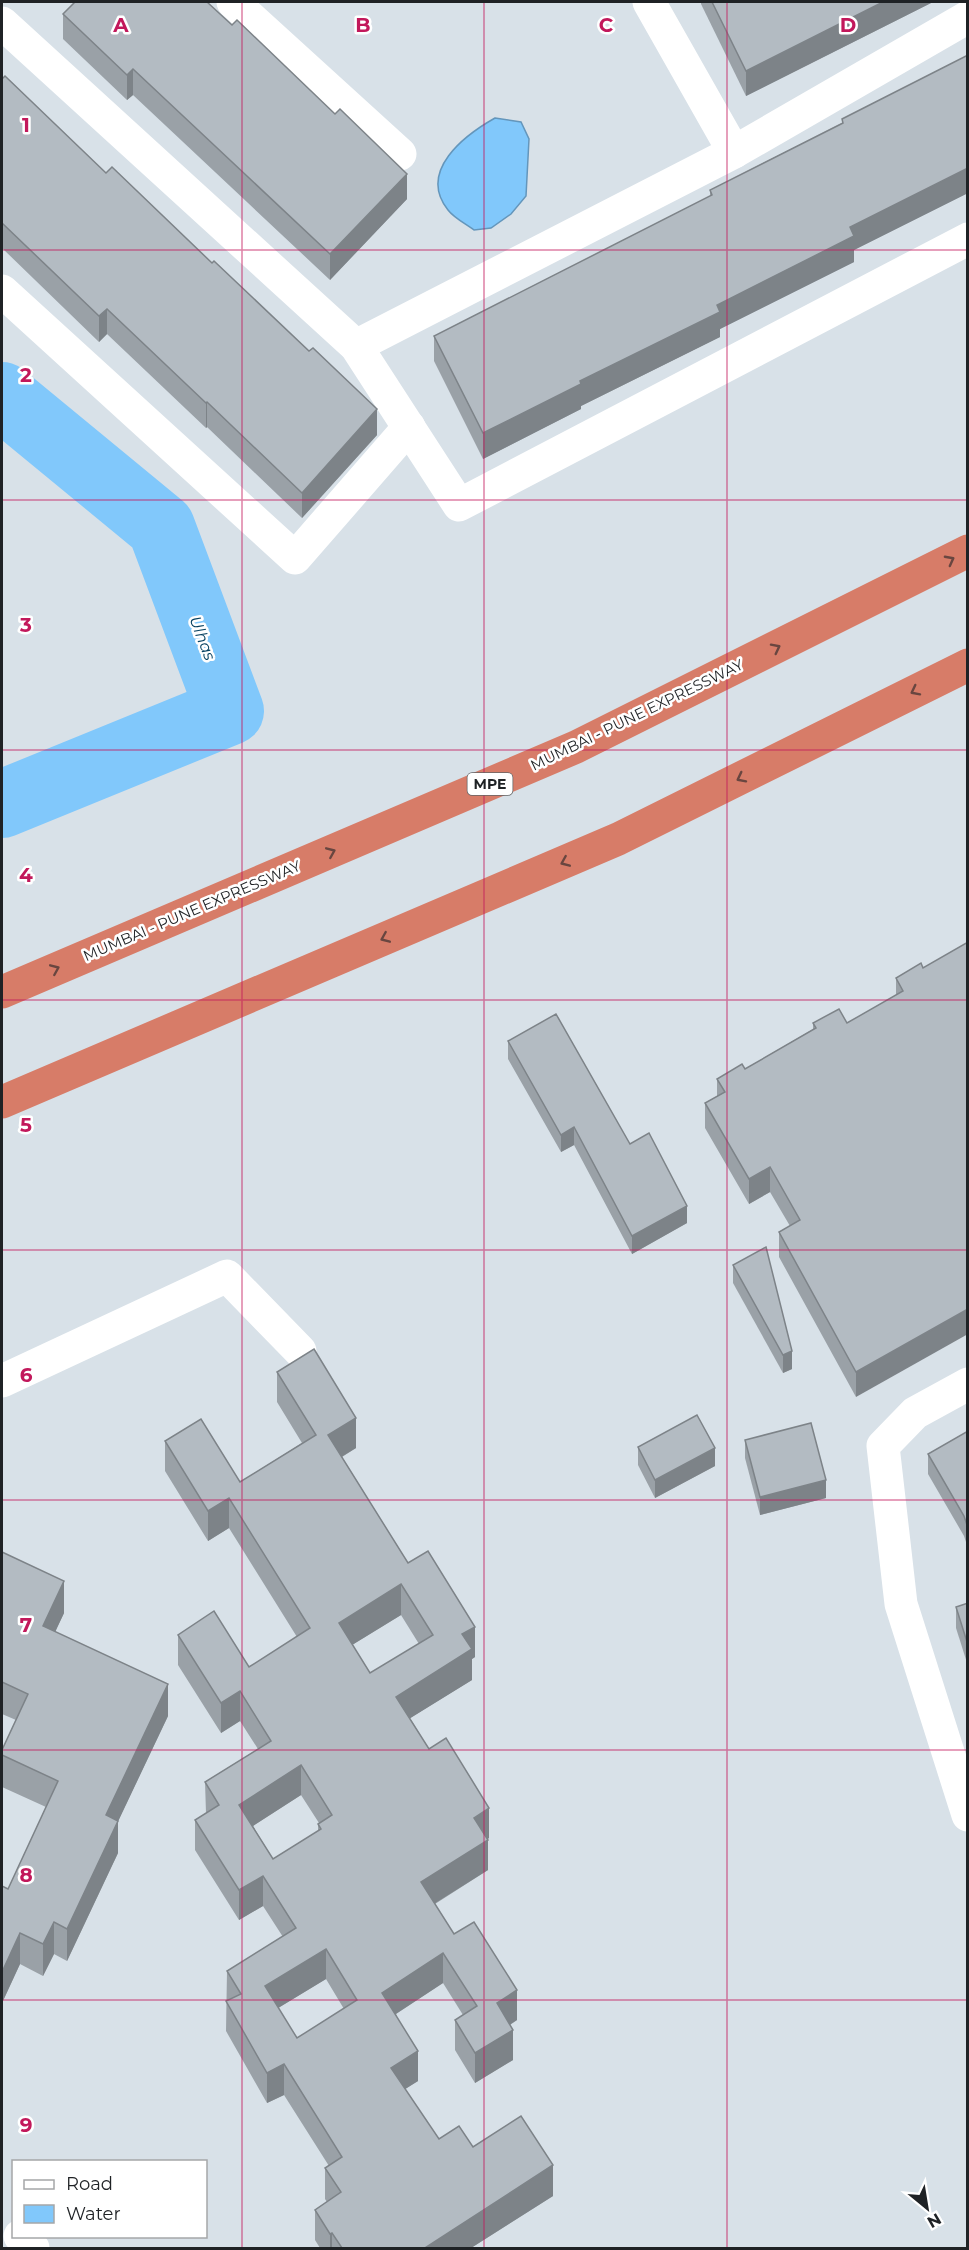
<svg xmlns="http://www.w3.org/2000/svg" width="969" height="2250" font-family="Montserrat,sans-serif">
<style>
.water{fill:#81c8fb;stroke:#6496bb;stroke-width:1.5}
.lines{fill:none;stroke-linecap:round;stroke-linejoin:round}
.river{stroke:#81c8fb;stroke-width:68}
.street{stroke:#fff;stroke-width:33}
.highway{stroke:#d77c68;stroke-width:33}
.wall{fill:#9aa1a7;fill-rule:evenodd}
.shaded-wall{fill:#7d8388}
.building{fill:#b3bbc2;stroke:#7d8388;stroke-width:1.5;fill-rule:evenodd}
.oneway{stroke:#694640}
.grid{fill:none;stroke:#c2185b;stroke-width:1.5;stroke-opacity:0.55}
.labels{text-anchor:middle;stroke-width:5;stroke-linejoin:round;paint-order:stroke}
.shield{fill:#fff;stroke:#626466;stroke-width:1.5}
.shield-label{font-size:14px;font-weight:bold;fill:#1f2225}
.street-label{font-size:15px;fill:#1f2225;stroke:#fff}
.water-label{font-size:16px;font-style:italic;fill:#064161;stroke:#fff}
.grid-label{font-size:20px;text-anchor:middle;font-weight:bold;fill:#c2185b;stroke:#fff;stroke-width:5;stroke-linejoin:round;paint-order:stroke}
</style>
<rect width="100%" height="100%" fill="#d8e1e8"/>
<path class="water" d="M 495,118 L 521,122 L 529,139 L 526,196 L 511,214 L 491,228 L 474,230 C 466,224 454,218 448,210 C 417,171 465,135 495,118 Z"/>
<g class="lines">
<path class="river" d="M 2,396 L 161,527 L 230,711 L 2,804"/>
<g class="street">
<path d="M 233,2 L 400,154"/>
<path d="M 649,2 L 734,152 L 968,17"/>
<path d="M 2,23 L 356,346 L 459,505 L 968,239"/>
<path d="M 2,291 L 295,558 L 409,427"/>
<path d="M 356,346 L 734,152"/>
<path d="M 2,1381 L 227,1276 L 300,1351"/>
<path d="M 968,1384 L 915,1413 L 883,1446 L 901,1604 L 968,1815"/>
<path d="M 20,2236 L 33,2248"/>
</g>
<g class="highway">
<path d="M 2,992 L 576,747 L 968,551"/>
<path d="M 2,1102 L 618,839 L 968,665"/>
</g>
</g>
<g class="wall">
<path d="M 701,2 L 933,2 L 746,96 L 701,4 Z"/>
<path d="M 63,14 L 407,199 L 330,280 L 133,95 L 127,100 L 63,39 Z"/>
<path d="M 968,55 L 968,193 L 854,250 L 854,262 L 720,329 L 720,337 L 581,406 L 581,409 L 483,459 L 434,361 L 434,336 L 710,196 L 710,190 L 842,123 L 842,119 Z"/>
<path d="M 2,79 L 377,435 L 302,518 L 207,427 L 206,428 L 107,334 L 99,342 L 2,248 Z"/>
<path d="M 921,963 L 856,1397 L 779,1257 L 779,1232 L 790,1226 L 770,1192 L 749,1204 L 705,1128 L 705,1103 L 717,1096 L 717,1079 L 745,1069 L 813,1029 L 813,1023 L 847,1023 L 896,995 L 896,978 Z"/>
<path d="M 508,1041 L 630,1144 L 687,1223 L 632,1254 L 574,1145 L 561,1152 L 508,1059 Z"/>
<path d="M 733,1265 L 792,1369 L 783,1373 L 733,1283 Z"/>
<path d="M 277,1372 L 356,1448 L 342,1457 L 408,1563 L 475,1657 L 472,1659 L 472,1680 L 410,1718 L 429,1749 L 489,1838 L 487,1839 L 488,1870 L 435,1904 L 454,1934 L 517,2020 L 510,2025 L 513,2060 L 475,2083 L 455,2050 L 455,2020 L 463,2015 L 443,1983 L 396,2014 L 418,2081 L 405,2089 L 439,2139 L 473,2147 L 553,2196 L 471,2248 L 320,2248 L 315,2240 L 315,2210 L 327,2202 L 325,2199 L 325,2168 L 329,2166 L 284,2095 L 267,2103 L 226,2031 L 227,1971 L 283,1937 L 263,1906 L 239,1920 L 195,1850 L 195,1820 L 206,1813 L 205,1782 L 258,1749 L 240,1721 L 221,1733 L 178,1665 L 178,1635 L 249,1667 L 297,1637 L 229,1528 L 208,1541 L 165,1471 L 165,1441 L 240,1482 L 302,1443 L 277,1402 ZM 401,1615 L 419,1644 L 370,1673 L 352,1645 ZM 301,1795 L 319,1823 L 318,1824 L 318,1831 L 273,1859 L 253,1826 ZM 326,1979 L 344,2009 L 297,2038 L 278,2008 Z"/>
<path d="M 968,1431 L 968,1548 L 964,1536 L 928,1474 L 928,1454 Z"/>
<path d="M 745,1440 L 826,1498 L 760,1515 L 745,1458 Z"/>
<path d="M 638,1447 L 715,1466 L 655,1498 L 638,1465 Z"/>
<path d="M 2,1552 L 64,1613 L 55,1632 L 168,1716 L 118,1821 L 118,1853 L 67,1961 L 54,1954 L 43,1976 L 20,1964 L 2,2003 L 2,1886 L 8,1889 L 46,1807 L 2,1787 L 2,1750 L 16,1720 L 2,1714 Z"/>
<path d="M 968,1603 L 968,1666 L 956,1628 L 956,1607 Z"/>
</g>
<g class="shaded-wall">
<path d="M 883,2 L 933,2 L 746,96 L 746,71 Z"/>
<path d="M 133,69 L 133,95 L 127,100 L 127,75 Z"/>
<path d="M 968,168 L 968,193 L 854,250 L 854,262 L 720,329 L 720,337 L 581,406 L 581,409 L 483,459 L 483,433 L 580,381 L 717,305 L 850,227 Z"/>
<path d="M 407,174 L 407,199 L 330,280 L 330,254 Z"/>
<path d="M 107,309 L 107,334 L 99,342 L 99,316 Z"/>
<path d="M 207,402 L 207,427 L 206,428 L 206,403 Z"/>
<path d="M 377,409 L 377,435 L 302,518 L 302,493 Z"/>
<path d="M 574,1127 L 574,1145 L 561,1152 L 561,1135 Z"/>
<path d="M 770,1167 L 770,1192 L 749,1204 L 749,1179 Z"/>
<path d="M 687,1206 L 687,1223 L 632,1254 L 632,1236 Z"/>
<path d="M 968,1309 L 968,1334 L 856,1397 L 856,1372 Z"/>
<path d="M 792,1351 L 792,1369 L 783,1373 L 783,1355 Z"/>
<path d="M 356,1418 L 356,1448 L 328,1465 L 328,1435 Z"/>
<path d="M 715,1448 L 715,1466 L 655,1498 L 655,1480 Z"/>
<path d="M 826,1480 L 826,1498 L 760,1515 L 760,1497 Z"/>
<path d="M 229,1498 L 229,1528 L 208,1541 L 208,1511 Z"/>
<path d="M 64,1581 L 64,1613 L 43,1658 L 43,1626 Z"/>
<path d="M 401,1584 L 401,1615 L 339,1653 L 339,1623 Z"/>
<path d="M 475,1627 L 475,1657 L 472,1659 L 472,1680 L 396,1727 L 396,1697 L 462,1634 Z"/>
<path d="M 168,1684 L 168,1716 L 106,1847 L 106,1815 Z"/>
<path d="M 240,1691 L 240,1721 L 221,1733 L 221,1703 Z"/>
<path d="M 301,1765 L 301,1795 L 239,1835 L 239,1805 Z"/>
<path d="M 489,1808 L 489,1838 L 474,1848 L 474,1818 Z"/>
<path d="M 118,1821 L 118,1853 L 67,1961 L 67,1929 Z"/>
<path d="M 488,1840 L 488,1870 L 421,1912 L 421,1882 Z"/>
<path d="M 263,1876 L 263,1906 L 239,1920 L 239,1890 Z"/>
<path d="M 54,1922 L 54,1954 L 43,1976 L 43,1944 Z"/>
<path d="M 20,1933 L 20,1964 L 2,2003 L 2,1972 Z"/>
<path d="M 326,1949 L 326,1979 L 265,2016 L 265,1986 Z"/>
<path d="M 443,1953 L 443,1983 L 382,2023 L 382,1993 Z"/>
<path d="M 517,1990 L 517,2020 L 497,2033 L 497,2003 Z"/>
<path d="M 513,2030 L 513,2060 L 475,2083 L 475,2053 Z"/>
<path d="M 418,2051 L 418,2081 L 391,2098 L 391,2068 Z"/>
<path d="M 284,2064 L 284,2095 L 267,2103 L 267,2073 Z"/>
<path d="M 553,2165 L 553,2196 L 471,2248 L 425,2248 Z"/>
<path d="M 332,2233 L 332,2248 L 330,2248 L 330,2234 Z"/>
</g>
<g class="building">
<path d="M 75,2 L 207,2 L 232,25 L 237,20 L 335,114 L 340,109 L 407,174 L 330,254 L 133,69 L 127,75 L 63,14 Z"/>
<path d="M 712,2 L 883,2 L 746,71 Z"/>
<path d="M 968,55 L 968,168 L 850,227 L 854,236 L 717,305 L 720,312 L 580,381 L 581,384 L 483,433 L 434,336 L 712,195 L 710,190 L 843,123 L 842,119 Z"/>
<path d="M 5,76 L 106,173 L 112,167 L 212,263 L 214,261 L 309,351 L 313,348 L 377,409 L 302,493 L 207,402 L 206,403 L 107,309 L 99,316 L 2,223 L 2,79 Z"/>
<path d="M 968,942 L 968,1309 L 856,1372 L 779,1232 L 800,1220 L 770,1167 L 749,1179 L 705,1103 L 725,1092 L 717,1079 L 742,1064 L 745,1069 L 816,1028 L 813,1023 L 839,1009 L 847,1023 L 903,991 L 896,978 L 921,963 L 923,968 Z"/>
<path d="M 556,1014 L 630,1144 L 649,1133 L 687,1206 L 632,1236 L 574,1127 L 561,1135 L 508,1041 Z"/>
<path d="M 766,1247 L 792,1351 L 783,1355 L 733,1265 Z"/>
<path d="M 314,1349 L 356,1418 L 328,1435 L 408,1563 L 428,1551 L 475,1627 L 462,1634 L 472,1649 L 396,1697 L 429,1749 L 446,1738 L 489,1808 L 474,1818 L 488,1840 L 421,1882 L 454,1934 L 474,1922 L 517,1990 L 497,2003 L 513,2030 L 475,2053 L 455,2020 L 477,2006 L 443,1953 L 382,1993 L 418,2051 L 391,2068 L 439,2139 L 459,2126 L 473,2147 L 521,2116 L 553,2165 L 425,2248 L 342,2248 L 332,2233 L 330,2234 L 315,2210 L 341,2192 L 325,2168 L 342,2157 L 284,2064 L 267,2073 L 226,2001 L 241,1994 L 227,1971 L 296,1928 L 263,1876 L 239,1890 L 195,1820 L 219,1805 L 205,1782 L 271,1741 L 240,1691 L 221,1703 L 178,1635 L 214,1611 L 249,1667 L 310,1628 L 229,1498 L 208,1511 L 165,1441 L 201,1419 L 240,1482 L 316,1435 L 277,1372 ZM 401,1584 L 433,1635 L 370,1673 L 339,1623 ZM 301,1765 L 332,1815 L 318,1824 L 321,1829 L 273,1859 L 239,1805 ZM 326,1949 L 357,2000 L 297,2038 L 265,1986 Z"/>
<path d="M 697,1415 L 715,1448 L 655,1480 L 638,1447 Z"/>
<path d="M 811,1423 L 826,1480 L 760,1497 L 745,1440 Z"/>
<path d="M 968,1431 L 968,1528 L 964,1516 L 928,1454 Z"/>
<path d="M 2,1552 L 64,1581 L 43,1626 L 168,1684 L 106,1815 L 118,1821 L 67,1929 L 54,1922 L 43,1944 L 20,1933 L 2,1972 L 2,1886 L 8,1889 L 58,1781 L 2,1755 L 2,1750 L 28,1694 L 2,1682 Z"/>
<path d="M 968,1603 L 968,1645 L 956,1607 Z"/>
</g>
<defs><path id="oneway-chevron" d="M-2-3.5L2.5 0L-2 3.5" fill="none" stroke-width="1.6" stroke-linecap="round" stroke-linejoin="round" transform="scale(1.5)"/></defs>
<g class="oneway">
<use href="#oneway-chevron" transform="translate(950 560) rotate(-28)"/>
<use href="#oneway-chevron" transform="translate(776 648) rotate(-27)"/>
<use href="#oneway-chevron" transform="translate(915 691) rotate(153)"/>
<use href="#oneway-chevron" transform="translate(741 778) rotate(153)"/>
<use href="#oneway-chevron" transform="translate(331 852) rotate(-23)"/>
<use href="#oneway-chevron" transform="translate(565 862) rotate(157)"/>
<use href="#oneway-chevron" transform="translate(385 938) rotate(157)"/>
<use href="#oneway-chevron" transform="translate(55 969) rotate(-23)"/>
</g>
<path class="grid" d="M 242,2 L 242,2248M 484,2 L 484,2248M 727,2 L 727,2248M 2,250 L 968,250M 2,500 L 968,500M 2,750 L 968,750M 2,1000 L 968,1000M 2,1250 L 968,1250M 2,1500 L 968,1500M 2,1750 L 968,1750M 2,2000 L 968,2000"/>
<g class="labels">
<rect class="shield" x="467.5" y="773" width="45" height="22" rx="4.5"/>
<g class="shield-label">
<text x="490" y="789">MPE</text>
</g>
<g class="street-label">
<text transform="translate(637 715) rotate(-26)" y="5">MUMBAI - PUNE EXPRESSWAY</text>
<text transform="translate(192 911) rotate(-23)" y="5">MUMBAI - PUNE EXPRESSWAY</text>
</g>
<g class="water-label">
<text transform="translate(203 638) rotate(69)" y="6">Ulhas</text>
</g>
</g>
<g class="grid-label">
<text x="121" y="32">A</text>
<text x="363" y="32">B</text>
<text x="606" y="32">C</text>
<text x="848" y="32">D</text>
<text x="26" y="132">1</text>
<text x="26" y="382">2</text>
<text x="26" y="632">3</text>
<text x="26" y="882">4</text>
<text x="26" y="1132">5</text>
<text x="26" y="1382">6</text>
<text x="26" y="1632">7</text>
<text x="26" y="1882">8</text>
<text x="26" y="2132">9</text>
</g>
<rect width="969" height="2250" fill="none" stroke="#1f2225" stroke-width="6"/>
<rect x="12" y="2160" width="195" height="78" fill="#ffffff" stroke="#a5a7a8" stroke-width="1.5"/>
<rect x="24" y="2180" width="30" height="9" fill="#ffffff" stroke="#a5a7a8" stroke-width="1.5"/>
<text x="66" y="2190" font-size="18" fill="#1f2225">Road</text>
<rect x="24" y="2205" width="30" height="18" fill="#81c8fb" stroke="#a5a7a8" stroke-width="1.5"/>
<text x="66" y="2220" font-size="18" fill="#1f2225">Water</text>
<g transform="translate(927 2208) rotate(150)" stroke="#ffffff" stroke-width="4.5" paint-order="stroke">
<path d="M0-4.5L10 22L0 15L-10 22Z" fill="#1f2225"/>
<text y="-9" font-size="16" font-weight="bold" text-anchor="middle" fill="#1f2225">N</text>
</g>
</svg>
